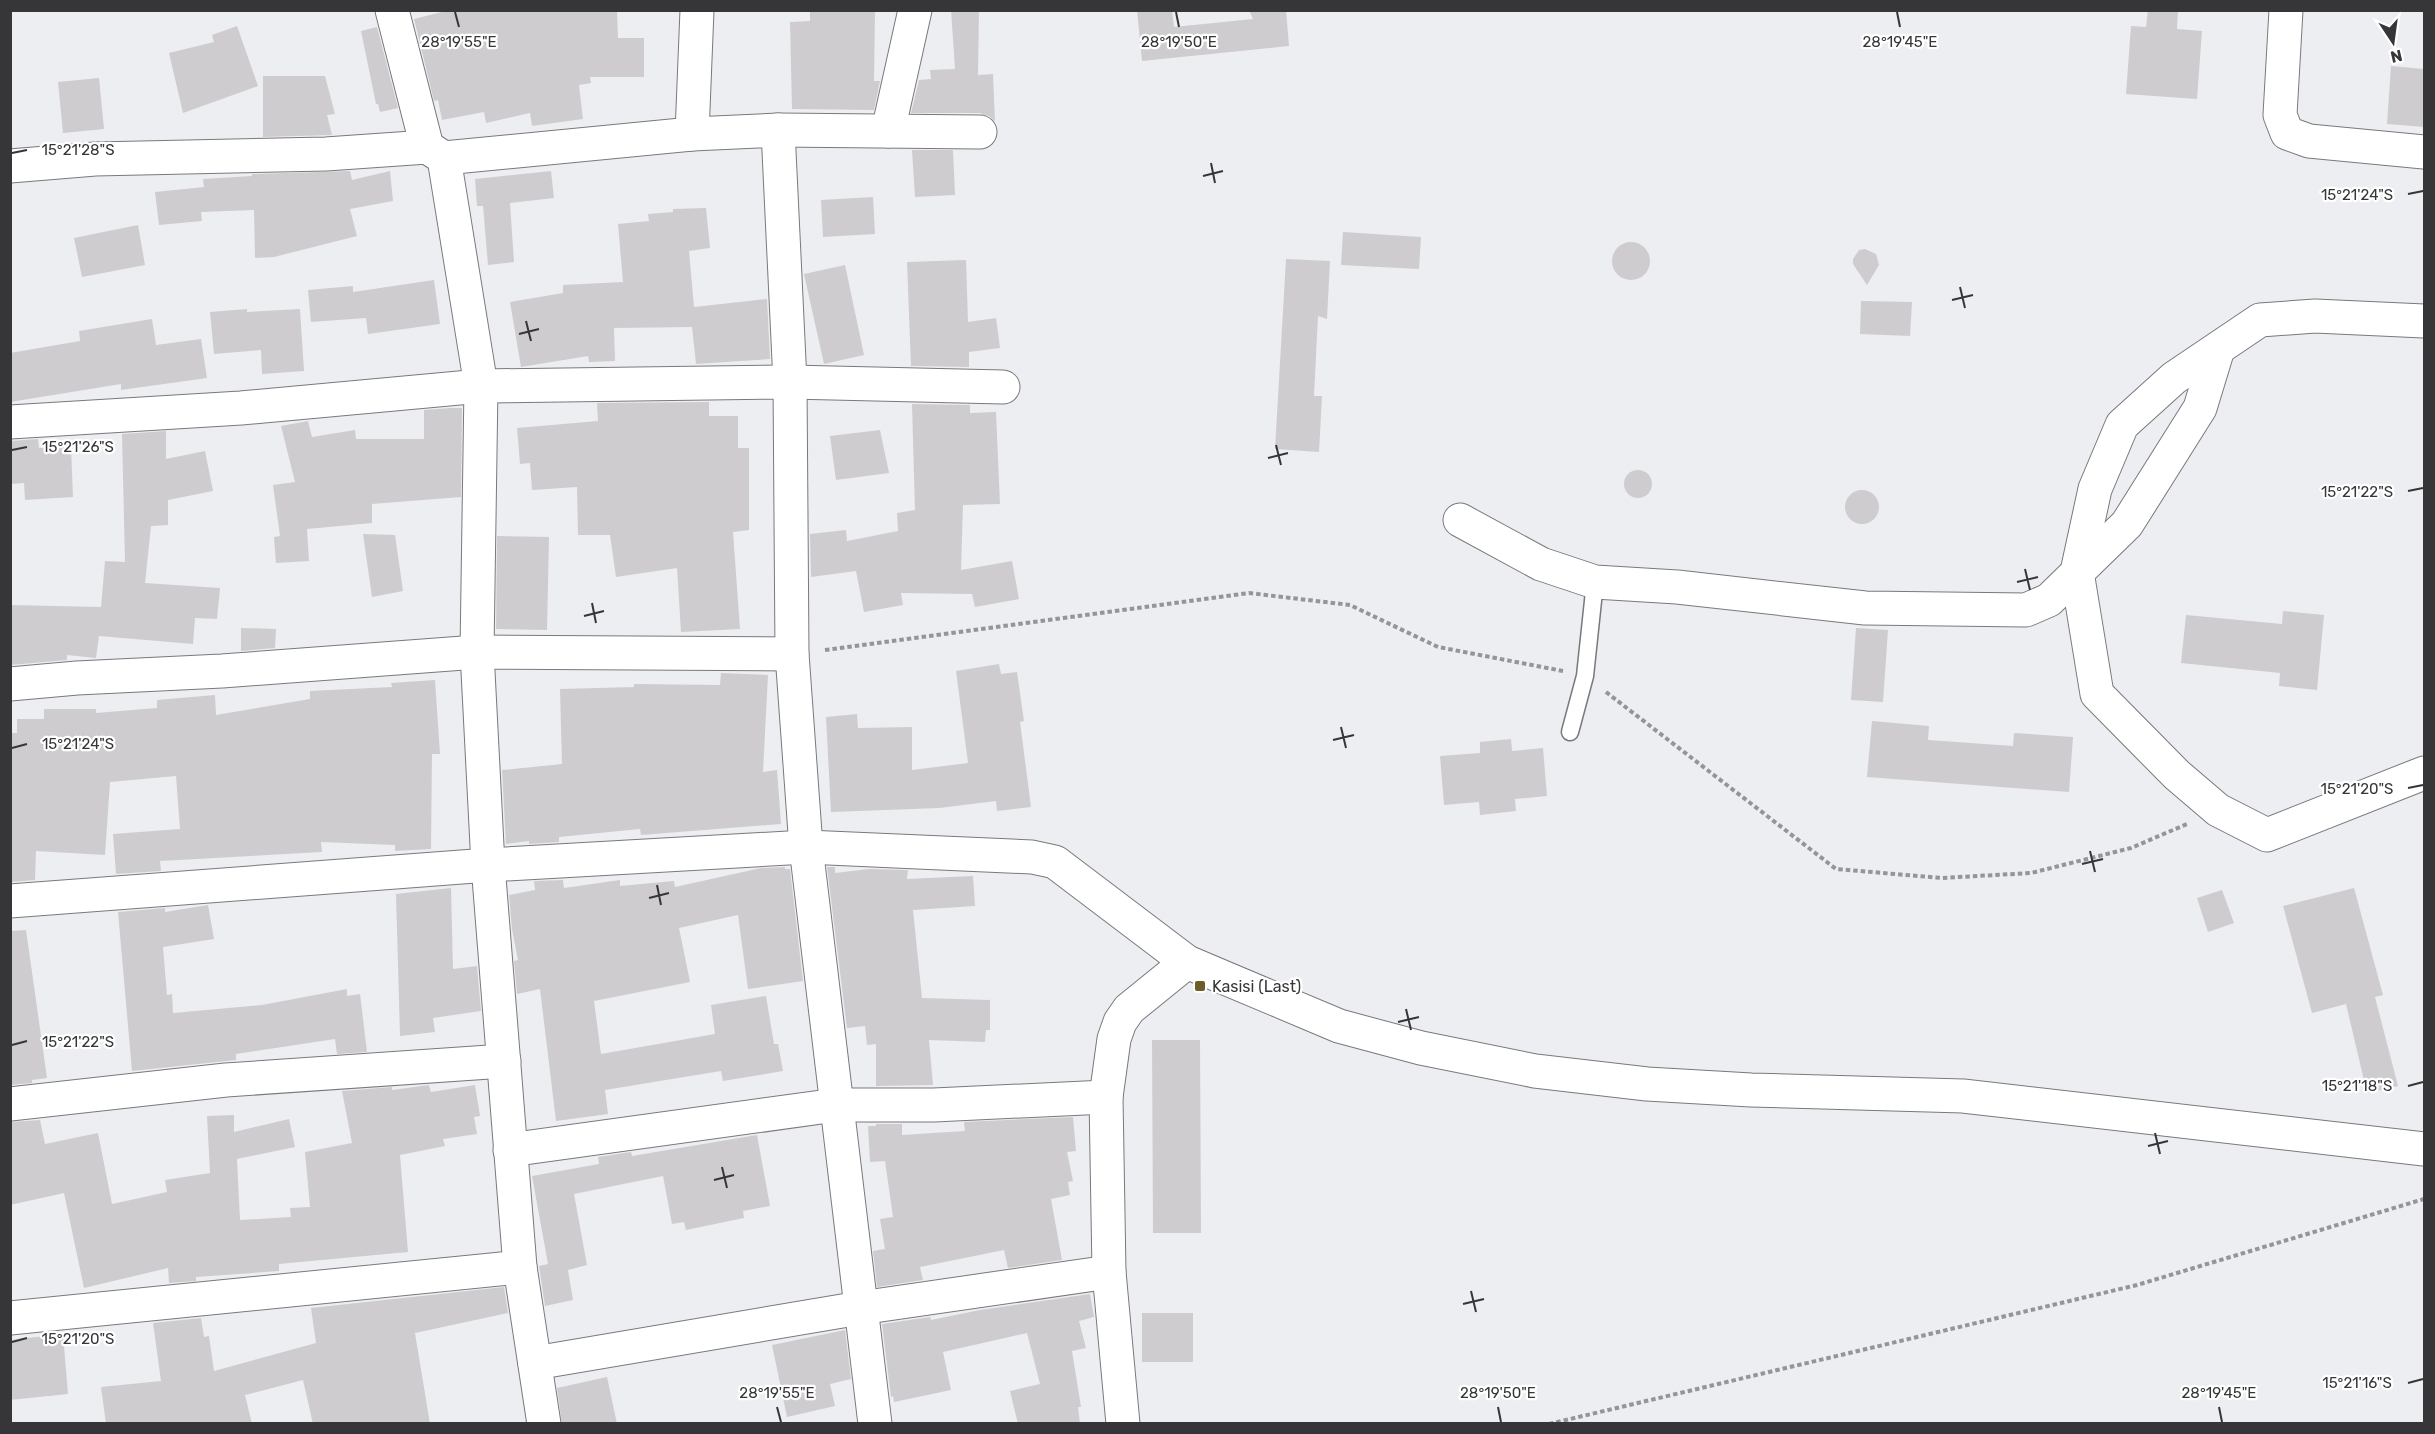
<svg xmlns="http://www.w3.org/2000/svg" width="2435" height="1434" font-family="Rubik,sans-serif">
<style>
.building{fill:#cecccf}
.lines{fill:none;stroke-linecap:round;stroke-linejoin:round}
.lane-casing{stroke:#79797d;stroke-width:19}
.street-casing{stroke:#79797d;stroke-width:35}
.path{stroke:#949598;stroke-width:4;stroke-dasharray:4.5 3;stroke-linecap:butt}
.lane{stroke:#fff;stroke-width:16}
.street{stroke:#fff;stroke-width:33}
.ticks{fill:none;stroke:#363638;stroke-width:2}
.poi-dot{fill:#6e5d2b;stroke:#fff;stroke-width:2}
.labels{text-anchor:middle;stroke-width:4.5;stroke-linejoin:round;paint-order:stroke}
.poi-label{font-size:16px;fill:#363638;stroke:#fff;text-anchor:start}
.ticks-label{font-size:15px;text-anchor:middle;fill:#363638;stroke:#fff;stroke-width:4.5;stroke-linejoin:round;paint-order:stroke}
</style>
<rect width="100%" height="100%" fill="#edeef2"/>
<g class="building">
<path d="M 450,10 L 617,10 L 618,38 L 644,38 L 644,77 L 590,77 L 591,83 L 579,85 L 583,119 L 532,126 L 530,113 L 486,123 L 484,112 L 442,120 L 438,100 L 434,101 L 414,19 Z"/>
<path d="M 951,10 L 979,10 L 978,75 L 993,74 L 995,121 L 989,116 L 980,113 L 911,113 L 919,80 L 931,79 L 930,70 L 955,69 Z"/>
<path d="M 1137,10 L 1172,10 L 1174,27 L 1253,19 L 1249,10 L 1286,10 L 1289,46 L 1142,61 Z"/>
<path d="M 2148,10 L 2178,10 L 2177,29 L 2202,31 L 2197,99 L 2126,94 L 2131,26 L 2146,27 Z"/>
<path d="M 810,11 L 875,11 L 874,81 L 880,81 L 874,110 L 792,109 L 790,22 L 810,21 Z"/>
<path d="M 237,26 L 258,86 L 183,113 L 169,53 L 214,42 L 212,35 Z"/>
<path d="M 377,27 L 398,108 L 380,112 L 378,104 L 376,104 L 361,31 Z"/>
<path d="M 2391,66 L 2424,69 L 2424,127 L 2387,124 Z"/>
<path d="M 263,76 L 325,76 L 335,114 L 327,115 L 332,135 L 263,137 Z"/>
<path d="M 99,78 L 104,129 L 63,133 L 58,82 Z"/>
<path d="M 912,150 L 953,150 L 955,195 L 915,197 Z"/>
<path d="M 350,171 L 352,180 L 390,171 L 393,201 L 350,209 L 357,236 L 274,257 L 255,258 L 254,210 L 201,212 L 202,221 L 159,225 L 155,192 L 204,187 L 203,179 L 252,176 L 252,174 Z"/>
<path d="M 551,171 L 554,198 L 510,203 L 514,262 L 488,265 L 483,206 L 477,206 L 475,179 Z"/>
<path d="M 873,197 L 875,234 L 823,237 L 821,200 Z"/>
<path d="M 706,208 L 710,248 L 689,251 L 694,307 L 767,299 L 770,359 L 696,364 L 692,327 L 614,328 L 615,361 L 589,362 L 588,356 L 521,367 L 510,302 L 563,293 L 563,285 L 623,282 L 618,224 L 649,221 L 648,214 L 673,212 L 673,209 Z"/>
<path d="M 138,225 L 145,265 L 82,277 L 74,238 Z"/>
<path d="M 1343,232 L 1421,237 L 1419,269 L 1341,265 Z"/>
<circle cx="1631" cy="261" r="19"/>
<path d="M 1865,249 L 1876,254 L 1879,265 L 1867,285 L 1853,264 L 1853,259 L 1859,250 Z"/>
<path d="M 1286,259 L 1330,261 L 1327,319 L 1318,316 L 1314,396 L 1322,396 L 1319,452 L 1275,449 Z"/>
<path d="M 966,260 L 968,322 L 996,318 L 1000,348 L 969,352 L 969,367 L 911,366 L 907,262 Z"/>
<path d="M 845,265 L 864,355 L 824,364 L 804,274 Z"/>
<path d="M 434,280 L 440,324 L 368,334 L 366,318 L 311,322 L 308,290 L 353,286 L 353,292 Z"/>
<path d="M 1861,301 L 1912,302 L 1910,336 L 1860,334 Z"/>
<path d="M 247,309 L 247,312 L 300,309 L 304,371 L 262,374 L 261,350 L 214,354 L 210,312 Z"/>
<path d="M 152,319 L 156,345 L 201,339 L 207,378 L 121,390 L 121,384 L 10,402 L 10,353 L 80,341 L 79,331 Z"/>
<path d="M 709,402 L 709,416 L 738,416 L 738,448 L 749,448 L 749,530 L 733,532 L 740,629 L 681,632 L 677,568 L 616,577 L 610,535 L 578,535 L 577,487 L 532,490 L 530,463 L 520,464 L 517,428 L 598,421 L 597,403 Z"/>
<path d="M 912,404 L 970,405 L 970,413 L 996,412 L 1000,504 L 963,505 L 961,570 L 1012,561 L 1019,599 L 975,607 L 972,594 L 901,593 L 903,605 L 864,612 L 856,571 L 811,577 L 810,534 L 846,530 L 847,541 L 898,531 L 897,513 L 915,510 Z"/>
<path d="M 451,408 L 462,408 L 461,497 L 372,504 L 372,523 L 307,529 L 309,561 L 276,563 L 274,537 L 280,536 L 273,485 L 295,482 L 281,426 L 308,421 L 312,437 L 355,430 L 356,439 L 424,439 L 424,410 Z"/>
<path d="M 880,430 L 889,473 L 836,480 L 830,436 Z"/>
<path d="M 166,431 L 166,459 L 205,451 L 213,491 L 168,500 L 168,525 L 151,526 L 145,583 L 220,588 L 217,619 L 195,618 L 193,644 L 99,636 L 96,658 L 67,655 L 67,660 L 10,665 L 10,605 L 101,607 L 105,561 L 125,562 L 122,434 Z"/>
<path d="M 38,439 L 39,448 L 71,447 L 73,497 L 25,500 L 24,483 L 10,484 L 10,441 Z"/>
<circle cx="1638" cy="484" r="14"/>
<circle cx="1862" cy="507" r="17"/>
<path d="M 363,534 L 395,535 L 403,591 L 372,597 Z"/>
<path d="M 497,536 L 549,537 L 547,630 L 496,629 Z"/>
<path d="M 2283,611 L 2324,615 L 2317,690 L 2279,686 L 2280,673 L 2181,663 L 2186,615 L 2282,624 Z"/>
<path d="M 241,628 L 276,629 L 275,648 L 241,651 Z"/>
<path d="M 1856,628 L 1888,630 L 1883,702 L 1851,700 Z"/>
<path d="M 999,664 L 1001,674 L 1017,672 L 1024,721 L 1020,722 L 1031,807 L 997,811 L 996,801 L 939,808 L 831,812 L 826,717 L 857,714 L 858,728 L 912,727 L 912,770 L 968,763 L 956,671 Z"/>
<path d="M 721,673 L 768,675 L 763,772 L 777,770 L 781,824 L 641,835 L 640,829 L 559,837 L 559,842 L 529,844 L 529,841 L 506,844 L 502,770 L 562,764 L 560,689 L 634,687 L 634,684 L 720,685 Z"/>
<path d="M 435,680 L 440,754 L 432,754 L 431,849 L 395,851 L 395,845 L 321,842 L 322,852 L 160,861 L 161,871 L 116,874 L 113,834 L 180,829 L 176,776 L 110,782 L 105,855 L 36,851 L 35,880 L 10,882 L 10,733 L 17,733 L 17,719 L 44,719 L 44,709 L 96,709 L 96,713 L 157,708 L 157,700 L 215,695 L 216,715 L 310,699 L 310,691 L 392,687 L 391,683 Z"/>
<path d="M 1872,721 L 1929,726 L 1928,740 L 2013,746 L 2014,733 L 2073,737 L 2069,792 L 1867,777 Z"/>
<path d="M 1511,739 L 1512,751 L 1543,748 L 1547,796 L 1515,799 L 1516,811 L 1480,815 L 1479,802 L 1444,805 L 1440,756 L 1480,753 L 1480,742 Z"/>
<path d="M 785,867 L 785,869 L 790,869 L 803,981 L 748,989 L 738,915 L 679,928 L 690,982 L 594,1001 L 601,1054 L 715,1034 L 711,1005 L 766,996 L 774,1044 L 778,1044 L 783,1071 L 723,1081 L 721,1071 L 605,1090 L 608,1114 L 556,1121 L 540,989 L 517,994 L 514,961 L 518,960 L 512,929 L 509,895 L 535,890 L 534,881 L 563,880 L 564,888 L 620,880 L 620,886 L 674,881 L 675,887 L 761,868 Z"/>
<path d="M 827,867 L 835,867 L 835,873 L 869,869 L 908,870 L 907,879 L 973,876 L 975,906 L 913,910 L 922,998 L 990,1000 L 990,1030 L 986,1030 L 985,1042 L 929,1040 L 933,1085 L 876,1086 L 876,1044 L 867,1045 L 865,1026 L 847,1028 Z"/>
<path d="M 451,888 L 453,969 L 477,966 L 481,1011 L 433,1018 L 435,1032 L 400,1036 L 396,894 Z"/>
<path d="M 2354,888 L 2383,995 L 2375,997 L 2398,1086 L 2367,1093 L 2346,1004 L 2312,1013 L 2283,906 Z"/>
<path d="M 2222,890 L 2234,923 L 2208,932 L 2197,898 Z"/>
<path d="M 208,905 L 214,939 L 163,947 L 167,995 L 172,994 L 173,1013 L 262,1005 L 347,989 L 347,996 L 360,994 L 367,1052 L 337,1054 L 335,1039 L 236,1054 L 236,1060 L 132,1071 L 118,912 L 165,908 L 165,912 Z"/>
<path d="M 26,930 L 47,1078 L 32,1080 L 32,1083 L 10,1085 L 10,931 Z"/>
<path d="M 1152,1040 L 1200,1040 L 1201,1233 L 1153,1233 Z"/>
<path d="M 429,1085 L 431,1092 L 475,1085 L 480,1116 L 474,1117 L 477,1134 L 443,1139 L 445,1146 L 400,1155 L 408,1252 L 279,1264 L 279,1271 L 196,1277 L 196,1281 L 169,1283 L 168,1268 L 84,1288 L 64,1193 L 10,1205 L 10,1122 L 40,1120 L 45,1144 L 98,1133 L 112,1204 L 167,1192 L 165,1180 L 210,1173 L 207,1116 L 234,1115 L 234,1132 L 289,1119 L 295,1147 L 237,1159 L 240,1220 L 291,1217 L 290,1208 L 310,1207 L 305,1152 L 352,1143 L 342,1091 L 392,1087 L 392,1090 Z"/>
<path d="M 1073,1117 L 1076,1151 L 1067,1152 L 1073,1181 L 1068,1182 L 1070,1195 L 1051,1199 L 1062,1260 L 1008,1268 L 1004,1250 L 920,1267 L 923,1280 L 877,1287 L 873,1251 L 885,1249 L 880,1219 L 893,1217 L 885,1161 L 870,1162 L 868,1126 L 876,1126 L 876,1124 L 902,1124 L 902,1135 L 965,1131 L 964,1122 Z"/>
<path d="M 757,1135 L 770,1206 L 743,1211 L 744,1218 L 686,1230 L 684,1222 L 672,1224 L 663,1176 L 574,1194 L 587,1265 L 568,1270 L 573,1300 L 545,1306 L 539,1266 L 548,1264 L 532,1176 L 599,1164 L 598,1157 L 631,1152 L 632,1156 Z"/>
<path d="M 504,1287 L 508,1313 L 415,1333 L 430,1424 L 313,1424 L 303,1380 L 245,1395 L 252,1424 L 106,1424 L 101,1387 L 161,1381 L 153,1323 L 201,1318 L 204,1337 L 209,1336 L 214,1371 L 316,1343 L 311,1308 Z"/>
<path d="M 1090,1294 L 1094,1317 L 1079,1321 L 1086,1348 L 1072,1351 L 1081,1407 L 1078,1407 L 1080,1424 L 1018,1424 L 1010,1391 L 1040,1384 L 1027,1333 L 943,1352 L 951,1390 L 894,1402 L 893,1396 L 891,1397 L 882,1324 L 930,1317 L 931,1320 L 980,1310 Z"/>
<rect x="1142" y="1313" width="51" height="49"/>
<path d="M 845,1330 L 851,1379 L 830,1384 L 835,1406 L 787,1417 L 772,1345 Z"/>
<path d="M 63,1334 L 68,1394 L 10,1400 L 10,1340 Z"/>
<path d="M 607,1377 L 617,1424 L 562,1424 L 557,1388 Z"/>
</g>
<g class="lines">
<g class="lane-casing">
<path id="lane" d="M 1570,732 L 1585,676 L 1595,582"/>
</g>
<g class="street-casing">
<g id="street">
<path d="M 392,10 L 427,147"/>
<path d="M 2286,10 L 2280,115 L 2287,133 L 2309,141 L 2424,152"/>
<path d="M 778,130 L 980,132"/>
<path d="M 888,131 L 915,10"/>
<path d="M 692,134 L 697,10"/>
<path d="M 444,158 L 481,386 L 477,652 L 488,865 L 520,1267 L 544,1424"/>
<path d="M 10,166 L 95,159 L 326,154 L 427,147 L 444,158 L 692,134 L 778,130 L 790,382 L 792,654 L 806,847 L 875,1424"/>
<path d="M 2424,321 L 2315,316 L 2260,320 L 2174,378 L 2122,425 L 2095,489 L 2077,572 L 2097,694 L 2177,775 L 2218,810 L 2267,835 L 2424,773"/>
<path d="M 10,422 L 241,408 L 481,386 L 790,382 L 1003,387"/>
<path d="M 1460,520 L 1541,564 L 1595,582 L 1677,587 L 1865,608 L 2026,610 L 2049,600 L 2127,524 L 2200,408 L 2218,349"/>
<path d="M 10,684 L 77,678 L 222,671 L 477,652 L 792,654"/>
<path d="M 10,901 L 488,865 L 806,847 L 1032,857 L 1055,862 L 1187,962"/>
<path d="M 10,1104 L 226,1080 L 504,1061"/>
<path d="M 510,1150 L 836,1105 L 934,1105 L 1106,1097"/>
<path d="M 10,1318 L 520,1267"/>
<path d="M 535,1363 L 860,1308 L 1109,1272"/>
<path d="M 1123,1424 L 1109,1272 L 1106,1097 L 1114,1039 L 1120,1022 L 1129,1009 L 1187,962 L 1339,1026 L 1421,1048 L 1535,1071 L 1647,1084 L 1751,1090 L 1963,1096 L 2424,1149"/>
</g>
</g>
<g class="path">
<path d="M 825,650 L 1249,593 L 1350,605 L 1438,647 L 1563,671"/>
<path d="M 1606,692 L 1836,869 L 1942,878 L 2031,873 L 2131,848 L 2187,824"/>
<path d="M 1549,1424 L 2137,1285 L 2424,1199"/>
</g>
<use href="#lane" class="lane"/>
<use href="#street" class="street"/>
</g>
<path class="ticks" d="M 455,12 L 459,27M 1176,12 L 1179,27M 1897,12 L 1900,27M 12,153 L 27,150M 1211,163 L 1215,183M 1203,176 L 1223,171M 2408,194 L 2423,191M 1960,287 L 1965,308M 1952,300 L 1973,295M 526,321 L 531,341M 519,334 L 539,329M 1276,445 L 1281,465M 12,450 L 27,447M 1268,458 L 1288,453M 2408,491 L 2423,488M 2025,569 L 2030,590M 2017,582 L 2038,577M 592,603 L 596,623M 584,616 L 604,611M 1341,727 L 1346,748M 1333,740 L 1354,735M 12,748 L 27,744M 2408,788 L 2423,785M 2090,851 L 2095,872M 2082,864 L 2103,859M 657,885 L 661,905M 649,898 L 669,893M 1406,1009 L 1411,1030M 1398,1022 L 1419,1017M 12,1045 L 27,1041M 2408,1086 L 2423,1082M 2155,1133 L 2160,1154M 2148,1146 L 2168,1141M 722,1167 L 727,1188M 714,1180 L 734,1175M 1471,1291 L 1476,1312M 1463,1304 L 1484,1299M 12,1342 L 27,1338M 2408,1383 L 2423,1379M 777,1407 L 781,1422M 1498,1407 L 1501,1422M 2219,1407 L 2222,1422"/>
<rect class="poi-dot" x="1194" y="980" width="12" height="12" rx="3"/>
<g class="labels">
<g class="poi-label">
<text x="1212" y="992">Kasisi (Last)</text>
</g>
</g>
<g class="ticks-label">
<text x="459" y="47">28°19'55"E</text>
<text x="1179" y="47">28°19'50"E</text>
<text x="1900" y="47">28°19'45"E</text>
<text x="78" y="155">15°21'28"S</text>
<text x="2357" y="200">15°21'24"S</text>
<text x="78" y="452">15°21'26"S</text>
<text x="2357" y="497">15°21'22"S</text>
<text x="78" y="749">15°21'24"S</text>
<text x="2357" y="794">15°21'20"S</text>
<text x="78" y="1047">15°21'22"S</text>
<text x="2357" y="1091">15°21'18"S</text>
<text x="78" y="1344">15°21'20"S</text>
<text x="2357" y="1388">15°21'16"S</text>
<text x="777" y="1398">28°19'55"E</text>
<text x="1498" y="1398">28°19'50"E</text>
<text x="2219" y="1398">28°19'45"E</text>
</g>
<rect width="2435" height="1434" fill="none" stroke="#363638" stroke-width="24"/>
<g transform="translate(2393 42) rotate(167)" stroke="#ffffff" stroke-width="4.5" paint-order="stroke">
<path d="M0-4.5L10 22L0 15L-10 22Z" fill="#363638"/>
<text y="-9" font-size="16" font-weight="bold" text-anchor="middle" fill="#363638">N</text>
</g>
</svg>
